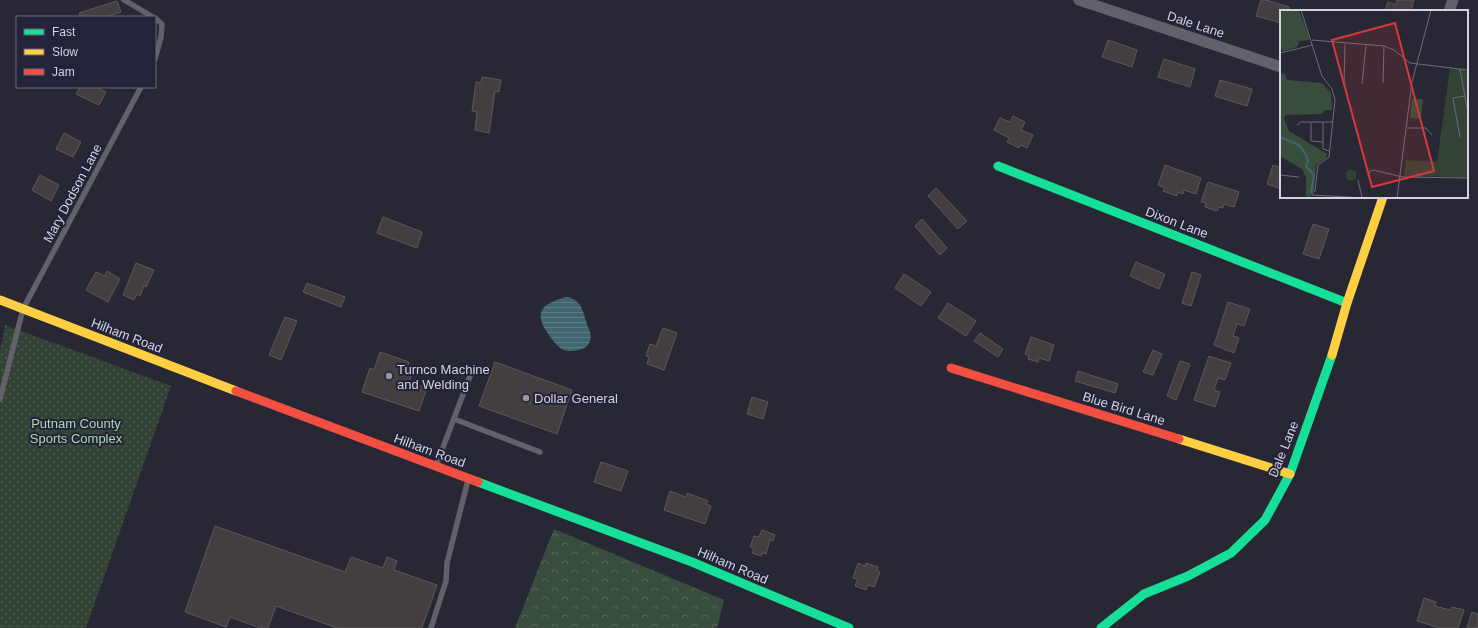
<svg xmlns="http://www.w3.org/2000/svg" width="1478" height="628" font-family="Helvetica,sans-serif">
<style>
.grass{fill:url(#grass-dots)}
.forest{fill:url(#forest-crowns)}
.water{fill:url(#water-rules)}
.building{fill:#433e40;stroke:#5d575a}
.lines{fill:none;stroke-linecap:round;stroke-linejoin:round}
.lane{stroke:#61616a;stroke-width:5.5}
.street{stroke:#61616a;stroke-width:11}
.fast{stroke:#16e098;stroke-width:9}
.slow{stroke:#ffcf43;stroke-width:9}
.jam{stroke:#f24e42;stroke-width:9}
.poi-dot{fill:#9696a5;stroke:#232339;stroke-width:1.5}
.labels{text-anchor:middle;stroke-width:4;stroke-linejoin:round;paint-order:stroke}
.street-label{font-size:13px;fill:#d2d2e2;stroke:#232339}
.poi-label{font-size:13px;fill:#d2d2e2;stroke:#232339;text-anchor:start}
.park-label{font-size:13px;fill:#aad8ac;stroke:#232339}
.inset-river{fill:none;stroke:#416670;stroke-width:2}
.inset-road{fill:none;stroke:#6c6c7a;stroke-width:1}
.view{fill:#d6393b;fill-opacity:0.15;stroke:#d6393b;stroke-width:2}
.inset-edge{fill:none;stroke:#d2d2e2;stroke-width:2}
</style>
<defs>
<pattern id="grass-dots" width="8" height="8" patternUnits="userSpaceOnUse"><rect width="8" height="8" fill="#324234"/><path d="M2 2h.1M6 6h.1" fill="none" stroke="#4f5c51" stroke-width="1.8" stroke-linecap="round"/></pattern>
<pattern id="forest-crowns" width="20" height="18" patternUnits="userSpaceOnUse"><rect width="20" height="18" fill="#394d3c"/><path d="M2 6a3 3 0 1 1 6 0M12 15a3 3 0 1 1 6 0" fill="none" stroke="#556658"/></pattern>
<pattern id="water-rules" width="6" height="5" patternUnits="userSpaceOnUse"><rect width="6" height="5" fill="#416670"/><path d="M0 2.5h6" fill="none" stroke="#5c7b84"/></pattern>
</defs>
<rect width="100%" height="100%" fill="#282834"/>
<path class="grass" d="M 5,325 L 171,386 L 86,628 L 0,628 L 0,351 Z"/>
<path class="forest" d="M 554,529 L 724,600 L 717,628 L 515,628 Z"/>
<path class="water" d="M 566,297 C 583,299 583,314 588,327 C 590,332 592,335 590,341 C 588,347 583,349 578,350 C 562,354 556,346 547,332 C 532,309 546,303 566,297 Z"/>
<g class="building">
<path d="M 1261,0 L 1266,0 L 1289,7 L 1288,11 L 1281,11 L 1281,23 L 1256,16 Z"/>
<path d="M 1397,0 L 1414,0 L 1411,11 L 1385,11 L 1388,2 L 1396,5 Z"/>
<path d="M 117,1 L 121,12 L 105,17 L 80,17 L 79,13 Z"/>
<path d="M 1108,40 L 1137,50 L 1132,67 L 1102,57 Z"/>
<path d="M 1164,59 L 1195,69 L 1190,87 L 1158,77 Z"/>
<path d="M 482,77 L 501,80 L 499,92 L 495,91 L 489,133 L 475,130 L 477,112 L 472,111 L 476,82 L 481,83 Z"/>
<path d="M 1220,80 L 1252,89 L 1247,106 L 1215,96 Z"/>
<path d="M 80,87 L 96,87 L 106,92 L 99,105 L 76,94 Z"/>
<path d="M 1013,116 L 1025,122 L 1021,130 L 1033,135 L 1027,148 L 1020,145 L 1019,148 L 1007,142 L 1009,138 L 994,130 L 1000,118 L 1010,122 Z"/>
<path d="M 64,133 L 81,142 L 73,157 L 56,149 Z"/>
<path d="M 1165,165 L 1201,178 L 1196,194 L 1184,190 L 1183,194 L 1178,192 L 1177,196 L 1163,191 L 1165,188 L 1158,185 Z"/>
<path d="M 1273,165 L 1281,168 L 1281,189 L 1267,184 Z"/>
<path d="M 40,175 L 59,185 L 51,201 L 32,190 Z"/>
<path d="M 1208,182 L 1239,192 L 1234,207 L 1224,204 L 1223,208 L 1219,207 L 1217,211 L 1205,207 L 1206,203 L 1201,202 Z"/>
<path d="M 936,188 L 967,221 L 958,229 L 928,196 Z"/>
<path d="M 383,217 L 422,232 L 417,248 L 377,233 Z"/>
<path d="M 922,219 L 947,248 L 940,255 L 915,226 Z"/>
<path d="M 1313,224 L 1329,229 L 1319,259 L 1303,254 Z"/>
<path d="M 1136,262 L 1165,274 L 1159,289 L 1130,276 Z"/>
<path d="M 136,263 L 154,270 L 146,287 L 144,286 L 140,296 L 137,294 L 134,300 L 123,295 Z"/>
<path d="M 107,271 L 120,279 L 108,302 L 86,290 L 96,272 L 105,276 Z"/>
<path d="M 1192,272 L 1201,275 L 1191,306 L 1182,303 Z"/>
<path d="M 904,274 L 931,292 L 921,306 L 895,288 Z"/>
<path d="M 307,283 L 345,297 L 341,307 L 303,292 Z"/>
<path d="M 1228,302 L 1250,309 L 1244,326 L 1237,324 L 1233,336 L 1239,338 L 1234,353 L 1214,345 Z"/>
<path d="M 948,303 L 976,321 L 966,336 L 938,318 Z"/>
<path d="M 285,317 L 297,321 L 281,360 L 269,355 Z"/>
<path d="M 663,328 L 677,333 L 664,370 L 647,364 L 649,357 L 646,356 L 650,344 L 656,346 Z"/>
<path d="M 980,333 L 1003,349 L 998,357 L 974,341 Z"/>
<path d="M 1031,337 L 1054,345 L 1049,361 L 1039,358 L 1038,362 L 1028,359 L 1029,356 L 1025,354 Z"/>
<path d="M 1153,350 L 1162,354 L 1153,375 L 1143,372 Z"/>
<path d="M 380,352 L 409,362 L 407,368 L 413,370 L 409,382 L 427,388 L 419,411 L 362,392 L 370,368 L 374,370 Z"/>
<path d="M 1209,356 L 1231,363 L 1225,380 L 1218,378 L 1214,390 L 1220,392 L 1215,407 L 1194,400 Z"/>
<path d="M 1180,361 L 1190,364 L 1176,400 L 1167,396 Z"/>
<path d="M 495,362 L 572,390 L 557,434 L 479,406 Z"/>
<path d="M 1078,371 L 1118,384 L 1115,393 L 1075,381 Z"/>
<path d="M 752,397 L 768,402 L 763,419 L 747,414 Z"/>
<path d="M 601,462 L 628,471 L 621,491 L 594,482 Z"/>
<path d="M 670,491 L 686,497 L 687,493 L 708,501 L 706,504 L 711,506 L 705,524 L 664,510 Z"/>
<path d="M 215,526 L 345,572 L 351,557 L 383,568 L 387,557 L 397,561 L 394,570 L 437,585 L 422,628 L 337,628 L 276,606 L 268,628 L 260,628 L 230,617 L 226,627 L 185,612 Z"/>
<path d="M 762,530 L 775,535 L 773,541 L 770,540 L 766,554 L 762,553 L 761,556 L 752,553 L 754,549 L 750,547 L 754,536 L 759,537 Z"/>
<path d="M 858,563 L 865,566 L 866,563 L 878,567 L 877,571 L 880,572 L 874,587 L 868,585 L 866,590 L 855,586 L 858,579 L 853,578 Z"/>
<path d="M 1424,598 L 1436,602 L 1435,606 L 1450,610 L 1452,607 L 1464,610 L 1458,628 L 1440,628 L 1417,621 Z"/>
<path d="M 1472,612 L 1478,614 L 1478,628 L 1467,628 Z"/>
</g>
<g class="lines">
<g class="lane">
<path d="M 124,0 L 153,17"/>
<path d="M 155,18 L 162,24 L 161,37 L 155,59"/>
<path d="M 0,399 L 23,309 L 141,87"/>
<path d="M 454,419 L 540,452"/>
<path d="M 436,466 L 470,376"/>
<path d="M 431,628 L 446,581 L 447,563 L 468,480"/>
</g>
<g class="street">
<path d="M 1079,0 L 1281,67"/>
<path d="M 1449,11 L 1453,0"/>
</g>
<g class="fast">
<path d="M 998,166 L 1347,303"/>
<path d="M 478,482 L 692,562 L 849,628"/>
<path d="M 1101,628 L 1144,594 L 1188,576 L 1231,553 L 1265,520 L 1290,474 L 1332,355"/>
</g>
<g class="slow">
<path d="M 0,300 L 236,391"/>
<path d="M 1332,355 L 1347,303 L 1383,197"/>
<path d="M 1179,439 L 1290,474"/>
</g>
<g class="jam">
<path d="M 951,368 L 1179,439"/>
<path d="M 236,391 L 478,482"/>
</g>
</g>
<g class="poi-dot">
<circle cx="389" cy="376" r="4"/>
<circle cx="526" cy="398" r="4"/>
</g>
<g class="labels">
<g class="street-label">
<text transform="translate(1196 24) rotate(18)" y="5">Dale Lane</text>
<text transform="translate(72 193) rotate(-62)" y="5">Mary Dodson Lane</text>
<text transform="translate(1177 222) rotate(21)" y="5">Dixon Lane</text>
<text transform="translate(127 335) rotate(21)" y="5">Hilham Road</text>
<text transform="translate(1124 408) rotate(17)" y="5">Blue Bird Lane</text>
<text transform="translate(1283 449) rotate(-68)" y="5">Dale Lane</text>
<text transform="translate(430 450) rotate(20)" y="5">Hilham Road</text>
<text transform="translate(733 565) rotate(23)" y="5">Hilham Road</text>
</g>
<g class="poi-label">
<text x="397" y="374">Turnco Machine<tspan x="397" dy="15">and Welding</tspan></text>
<text x="534" y="403">Dollar General</text>
</g>
<g class="park-label">
<text x="76" y="428">Putnam County<tspan x="76" dy="15">Sports Complex</tspan></text>
</g>
</g>
<g transform="translate(1280 10)">
<rect width="188" height="188" fill="#282834"/>
<path d="M 170,58 L 188,60 L 188,169 L 155,166 L 124,168 L 126,150 L 157,152 Z" fill="#324234"/>
<path d="M 0,0 L 19,0 L 30,30 L 19,31 L 17,37 L 3,41 L 0,34 ZM 0,63 L 5,64 L 7,70 L 42,73 L 51,83 L 52,100 L 45,100 L 42,104 L 6,105 L 4,108 L 9,121 L 47,144 L 46,148 L 36,155 L 34,181 L 26,187 L 26,167 L 22,159 L 0,146 ZM 132,89 L 143,89 L 141,109 L 130,108 Z" fill="#394d3c"/>
<path d="M65.5 165a5.5 5.5 0 1 1 11 0a5.5 5.5 0 1 1-11 0Z" fill="#324234"/>
<path class="inset-river" d="M 0,127 L 19,135 L 26,145 L 28,151 L 26,156 L 34,165 L 31,183"/>
<path class="inset-road" d="M 21,0 L 42,66 L 52,79 L 55,90 L 49,147 L 38,155 L 35,181 L 27,188M 32,30 L 104,36 L 114,40 L 130,53 L 188,60M 0,43 L 33,35M 180,59 L 188,103M 103,73 L 104,36M 82,74 L 86,35M 64,76 L 65,34M 31,112 L 31,131 L 43,132M 43,112 L 43,139 L 49,141M 17,115 L 21,112 L 53,112M 127,118 L 146,118 L 152,125M 180,127 L 173,88 L 185,86M 0,165 L 19,167M 88,166 L 90,161 L 94,160 L 122,167 L 188,168M 78,170 L 82,187M 32,185 L 85,188M 117,188 L 132,72 L 151,0"/>
<path class="view" d="M 115,13 L 154,161 L 92,177 L 52,30 Z"/>
<rect width="188" height="188" class="inset-edge"/>
</g>
<rect x="16" y="16" width="140" height="72" fill="#232339" stroke="#69697d"/>
<rect x="24" y="29" width="20" height="6" fill="#16e098" stroke="#69697d"/>
<text x="52" y="36" font-size="12" fill="#d2d2e2">Fast</text>
<rect x="24" y="49" width="20" height="6" fill="#ffcf43" stroke="#69697d"/>
<text x="52" y="56" font-size="12" fill="#d2d2e2">Slow</text>
<rect x="24" y="69" width="20" height="6" fill="#f24e42" stroke="#69697d"/>
<text x="52" y="76" font-size="12" fill="#d2d2e2">Jam</text>
</svg>
